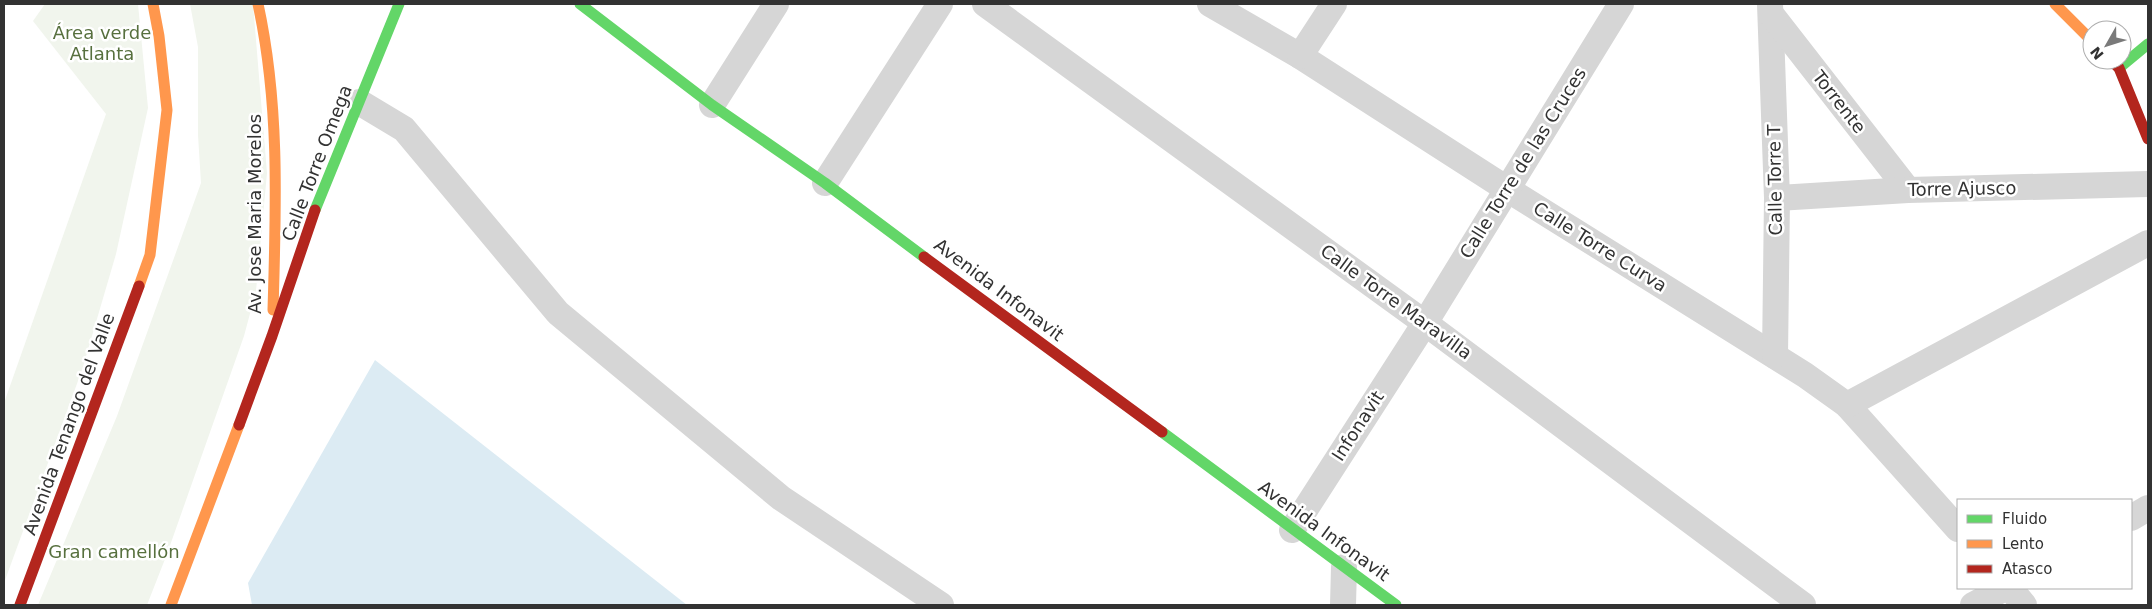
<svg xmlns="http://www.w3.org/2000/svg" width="2152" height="609" font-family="'DejaVu Sans',sans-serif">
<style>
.green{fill:#f1f5ed}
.water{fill:#dcebf3}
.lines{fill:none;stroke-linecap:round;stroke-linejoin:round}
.street{stroke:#d6d6d6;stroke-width:26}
.fast{stroke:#63d668;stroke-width:11}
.slow{stroke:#ff974d;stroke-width:11}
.jam{stroke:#b3261e;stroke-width:11}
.labels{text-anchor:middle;stroke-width:5;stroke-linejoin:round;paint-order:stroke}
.park-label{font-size:18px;fill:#57703e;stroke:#fff}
.street-label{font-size:18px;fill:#323232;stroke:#fff}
</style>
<rect width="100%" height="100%" fill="#fff"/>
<g class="green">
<path d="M 45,4 L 138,4 L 148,108 L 116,254 L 82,370 L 4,583 L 4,403 L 106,114 L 33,21 Z"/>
<path d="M 190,4 L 253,4 L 267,173 L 256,291 L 244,336 L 167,554 L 147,605 L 38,605 L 117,416 L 201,183 L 198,135 L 198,47 Z"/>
</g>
<path class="water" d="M 375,360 L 687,605 L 252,605 L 248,583 Z"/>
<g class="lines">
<g class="street">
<path d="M 985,4 L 1425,323 L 1803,605"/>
<path d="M 1210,4 L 1300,56 L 1507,189 L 1805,375 L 1847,405 L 1958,529"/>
<path d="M 1770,4 L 1777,198 L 1775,356"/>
<path d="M 1771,14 L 1908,190"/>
<path d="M 1300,56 L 1334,4"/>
<path d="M 359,102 L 404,129 L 558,313 L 781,498 L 941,605"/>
<path d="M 712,105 L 776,4"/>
<path d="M 825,183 L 940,4"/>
<path d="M 1777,198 L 1908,190 L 2148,184"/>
<path d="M 1847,405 L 2148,243"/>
<path d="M 2131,518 L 2148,508"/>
<path d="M 1292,530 L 1425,323 L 1621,4"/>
<path d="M 2010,588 L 2024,605"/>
<path d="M 1343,605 L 1344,567"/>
<path d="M 1973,605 L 2005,588"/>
</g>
<g class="fast">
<path d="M 580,4 L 712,105 L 825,183 L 924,257"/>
<path d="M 2119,68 L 2148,44"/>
<path d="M 315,210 L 399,4"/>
<path d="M 1162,432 L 1396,605"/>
</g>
<g class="slow">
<path d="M 258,4 C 280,105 276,207 273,310"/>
<path d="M 2055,4 L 2092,41"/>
<path d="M 139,286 L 150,255 L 167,110 L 159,36 L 153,4"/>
<path d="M 171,605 L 239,425"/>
</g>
<g class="jam">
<path d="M 2111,60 L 2119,68 L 2148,139"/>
<path d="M 924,257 L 1162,432"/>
<path d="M 239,425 L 272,336 L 315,210"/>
<path d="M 20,605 L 139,286"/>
</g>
</g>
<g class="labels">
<g class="park-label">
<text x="102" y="39">Área verde<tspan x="102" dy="21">Atlanta</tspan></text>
<text x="114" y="558">Gran camellón</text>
</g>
<g class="street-label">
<text transform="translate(1839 102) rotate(52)" y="6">Torrente</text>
<text transform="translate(317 163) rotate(-69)" y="6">Calle Torre Omega</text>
<text transform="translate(1523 163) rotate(-58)" y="6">Calle Torre de las Cruces</text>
<text transform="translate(1775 180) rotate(-91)" y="6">Calle Torre T</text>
<text transform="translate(1962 189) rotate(-1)" y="6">Torre Ajusco</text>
<text transform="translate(255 214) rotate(-90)" y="6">Av. Jose Maria Morelos</text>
<text transform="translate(1600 247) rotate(32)" y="6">Calle Torre Curva</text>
<text transform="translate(999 290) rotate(37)" y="6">Avenida Infonavit</text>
<text transform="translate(1396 302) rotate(36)" y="6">Calle Torre Maravilla</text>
<text transform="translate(69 424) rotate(-70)" y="6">Avenida Tenango del Valle</text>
<text transform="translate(1358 426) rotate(-57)" y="6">Infonavit</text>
<text transform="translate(1324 531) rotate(36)" y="6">Avenida Infonavit</text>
</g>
</g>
<rect width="2152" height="609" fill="none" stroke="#323232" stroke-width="10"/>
<rect x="1957" y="499" width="175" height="90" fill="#ffffff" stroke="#adadad"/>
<rect x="1967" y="515" width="25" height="8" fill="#63d668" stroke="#adadad"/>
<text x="2002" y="524" font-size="15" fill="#323232">Fluido</text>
<rect x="1967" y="540" width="25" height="8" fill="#ff974d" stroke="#adadad"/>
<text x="2002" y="549" font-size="15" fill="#323232">Lento</text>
<rect x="1967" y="565" width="25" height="8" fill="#b3261e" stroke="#adadad"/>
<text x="2002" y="574" font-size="15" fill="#323232">Atasco</text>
<g transform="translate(2107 45) rotate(231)"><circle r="24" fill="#ffffff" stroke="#adadad"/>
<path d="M0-4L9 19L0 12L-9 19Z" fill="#7a7a7a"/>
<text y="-8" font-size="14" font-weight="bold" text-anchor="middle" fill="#323232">N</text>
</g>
</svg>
